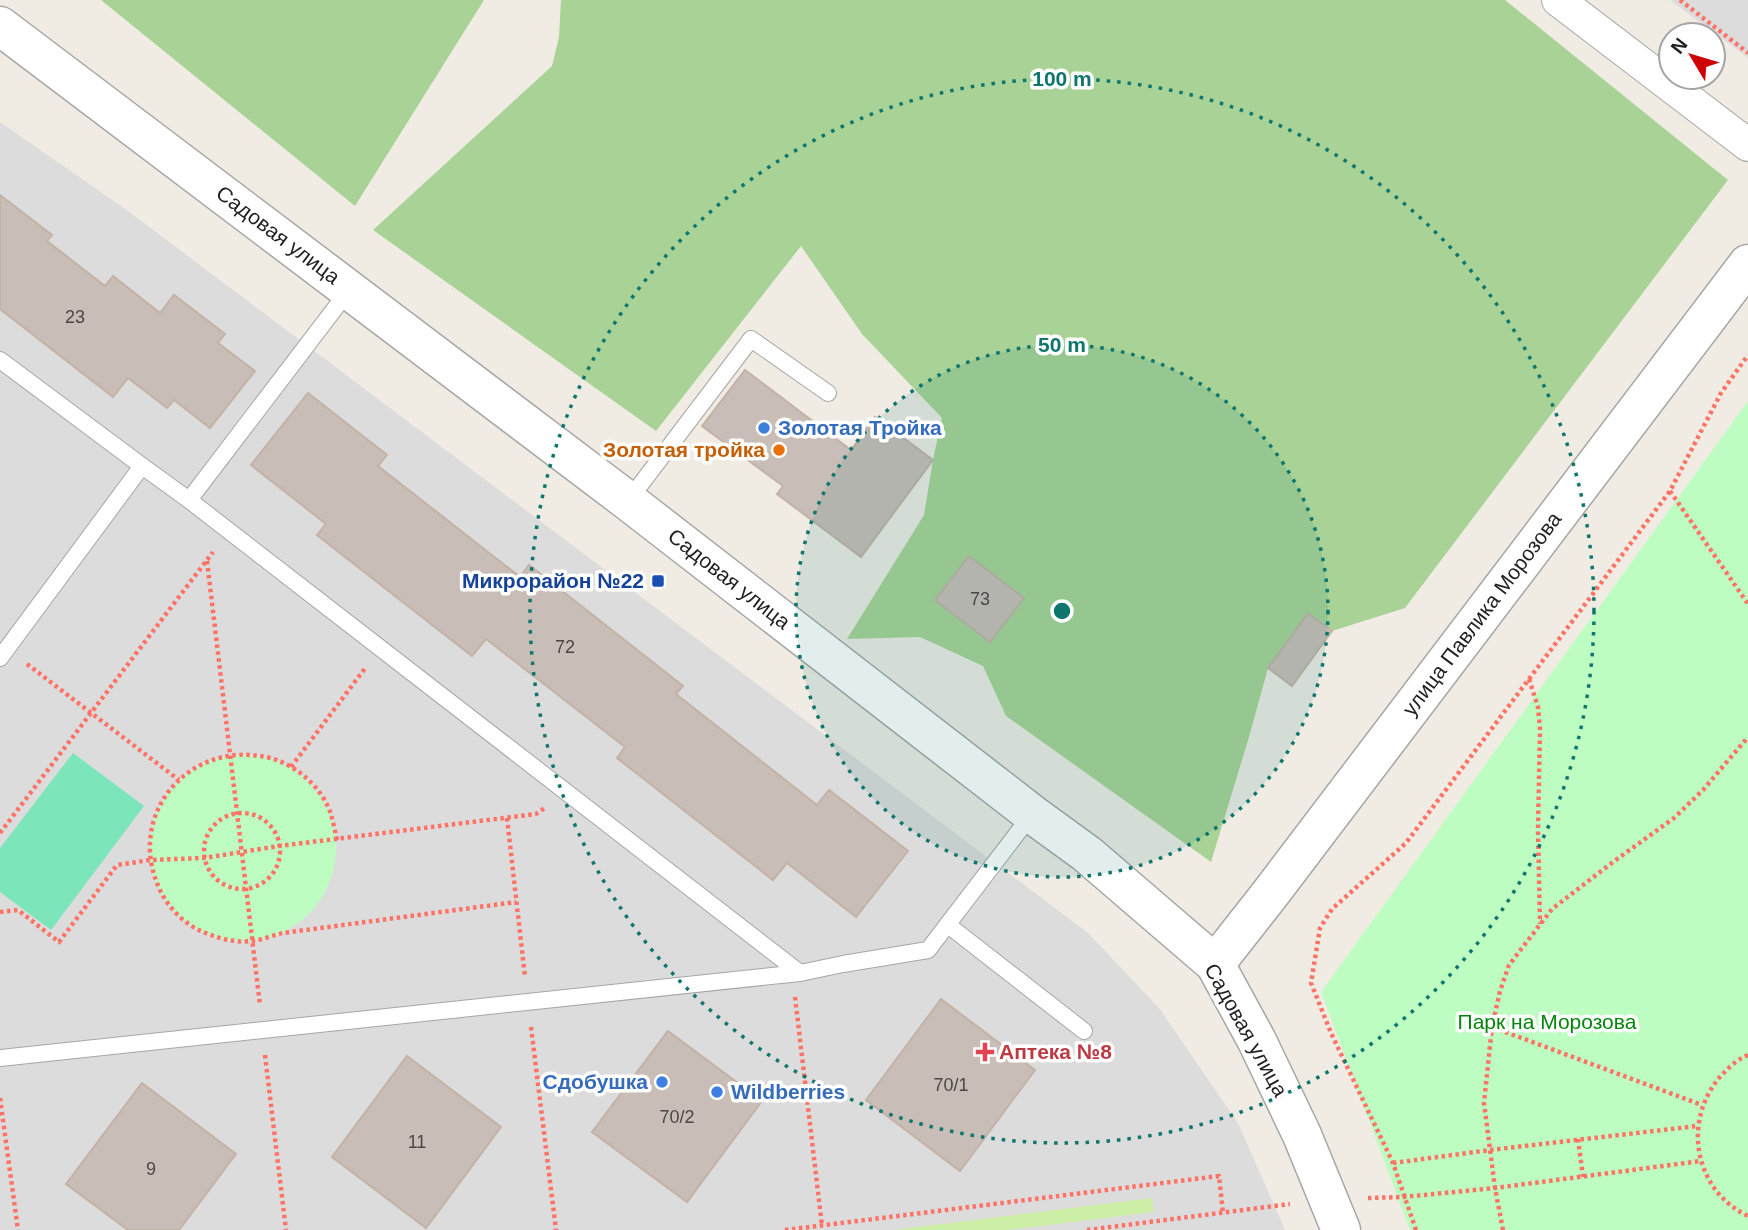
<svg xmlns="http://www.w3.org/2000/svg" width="1748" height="1230" font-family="Arial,sans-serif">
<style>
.residential{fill:#dddcdc}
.grass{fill:#cceea7}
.forest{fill:#a9d396}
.park{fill:#befdc2}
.pitch{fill:#7de5ba}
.building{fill:#c9beb7;stroke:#c3b2a6;stroke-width:2}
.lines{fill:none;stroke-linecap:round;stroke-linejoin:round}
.service-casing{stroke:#a6a6a6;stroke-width:18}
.minor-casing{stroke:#a6a6a6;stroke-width:34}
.tertiary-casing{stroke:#a6a6a6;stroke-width:41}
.path{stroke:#ff7367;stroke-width:4.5;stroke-dasharray:3.5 3.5;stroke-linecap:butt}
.service{stroke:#fff;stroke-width:16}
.minor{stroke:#fff;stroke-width:32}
.tertiary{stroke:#fff;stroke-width:38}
.ring{fill:none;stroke:#0f766e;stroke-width:3.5;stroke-dasharray:3.5 7}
.shop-dot{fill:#3f7fe0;stroke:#fff;stroke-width:2.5}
.food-dot{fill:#e8710a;stroke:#fff;stroke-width:2.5}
.transit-dot{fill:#1a4fb4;stroke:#fff;stroke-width:2.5}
.health-dot{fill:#e0444e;stroke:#fff;stroke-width:2.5}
.labels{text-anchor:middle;stroke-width:7;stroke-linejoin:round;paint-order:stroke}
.number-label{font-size:18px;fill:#4a4745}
.street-label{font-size:21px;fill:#1f1f1f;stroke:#fff}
.shop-label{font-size:21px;font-weight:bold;fill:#366cbe;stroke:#fff;text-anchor:start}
.food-label{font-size:21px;font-weight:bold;fill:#c56008;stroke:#fff;text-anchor:end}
.transit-label{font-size:21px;font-weight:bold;fill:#164399;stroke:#fff;text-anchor:end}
.park-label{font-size:21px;fill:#03860b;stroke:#fff}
.health-label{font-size:21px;font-weight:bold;fill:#be3a42;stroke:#fff;text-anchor:start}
.centre{fill:#0f766e;stroke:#fff;stroke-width:3.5}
.ring-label{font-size:21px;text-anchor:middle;font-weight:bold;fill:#0f766e;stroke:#fff;stroke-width:7;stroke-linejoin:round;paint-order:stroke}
</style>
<rect width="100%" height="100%" fill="#f0ece4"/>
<g class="residential">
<path d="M 1671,0 L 1748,0 L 1748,58 L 1670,0 Z"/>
<path d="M 0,122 L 128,211 L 1088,933 L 1159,1008 L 1238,1123 L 1285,1230 L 0,1230 Z"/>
</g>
<path class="grass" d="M 1152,1198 L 1154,1212 L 1007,1230 L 893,1230 Z"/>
<g class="forest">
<path d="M 101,0 L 484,0 L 355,206 Z"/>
<path d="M 561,0 L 1505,0 L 1728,180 L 1405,608 L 1332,631 L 1307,614 L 1268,668 L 1249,737 L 1211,862 L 1006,716 L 983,666 L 920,637 L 847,639 L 924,515 L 933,460 L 942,418 L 862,334 L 801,246 L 656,431 L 373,230 L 552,66 L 559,37 Z"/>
</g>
<g class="park">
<path d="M 1748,401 L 1748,1230 L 1410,1230 L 1321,992 Z"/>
<circle cx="243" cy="848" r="93"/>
</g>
<path class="pitch" d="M 73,753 L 144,806 L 51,930 L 0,892 L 0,848 Z"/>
<g class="building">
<path d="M 0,195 L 52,235 L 47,241 L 105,286 L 113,276 L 160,313 L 174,295 L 225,334 L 218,343 L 255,371 L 210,428 L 174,400 L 167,408 L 128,378 L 113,397 L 0,309 Z"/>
<path d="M 745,370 L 851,450 L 875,417 L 933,460 L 861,557 L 777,494 L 783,486 L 702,426 Z"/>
<path d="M 308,393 L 387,455 L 378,466 L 520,577 L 529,565 L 683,686 L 676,694 L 817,805 L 829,790 L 908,851 L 856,917 L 787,863 L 773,880 L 617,758 L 625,747 L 486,639 L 472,656 L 317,535 L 326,524 L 251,465 Z"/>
<path d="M 969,556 L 1024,598 L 990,642 L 935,600 Z"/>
<path d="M 1308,613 L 1332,631 L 1292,686 L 1268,668 Z"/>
<path d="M 941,999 L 1035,1070 L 960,1171 L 866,1100 Z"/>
<path d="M 668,1031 L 762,1101 L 687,1202 L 592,1132 Z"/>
<path d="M 407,1056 L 501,1127 L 426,1228 L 332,1157 Z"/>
<path d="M 142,1083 L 236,1154 L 179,1230 L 128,1230 L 66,1184 Z"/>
</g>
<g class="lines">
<g class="service-casing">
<g id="service">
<path d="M 349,290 L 189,500 L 800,973"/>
<path d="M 0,360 L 142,466"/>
<path d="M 628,501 L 751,339 L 828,393"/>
<path d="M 0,658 L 142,466 L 189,500"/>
<path d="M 948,925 L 1084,1031"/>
<path d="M 0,1058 L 800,973 L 843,964 L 928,950 L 1032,814"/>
</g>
</g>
<g class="minor-casing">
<path id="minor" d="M 1558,0 L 1748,145"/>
</g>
<g class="tertiary-casing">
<g id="tertiary">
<path d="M 0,26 L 628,501 L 1032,814 L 1087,854 L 1215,964 L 1257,1041 L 1302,1135 L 1341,1230"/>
<path d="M 1215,964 L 1270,894 L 1748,264"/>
</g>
</g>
<g class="path">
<path d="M 1680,0 L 1748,53"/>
<path d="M 1670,491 L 1748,604"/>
<path d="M 207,561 L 260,1005"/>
<path d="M 27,664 L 179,780"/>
<path d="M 1529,679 L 1538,707 L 1540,729 L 1538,829 L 1540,924"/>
<path d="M 291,767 L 366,667"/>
<circle cx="242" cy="851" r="38"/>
<path d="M 507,818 L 525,977"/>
<path d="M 0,833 L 213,552"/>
<path d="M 337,840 C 335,831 333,822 331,814 C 322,788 297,765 270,758 C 190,738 124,814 160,890 C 168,907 183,923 201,931 C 217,938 234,943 252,941 C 262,940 273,935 283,933 L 516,902"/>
<path d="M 0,912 L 18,910 L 59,942 L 117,865 L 150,860 L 204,858 L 279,846 L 536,814 L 546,807"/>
<path d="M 795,997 L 822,1226"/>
<path d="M 531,1027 L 556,1230"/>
<path d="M 1492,1027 L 1702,1105"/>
<path d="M 265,1055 L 286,1230"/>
<path d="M 1748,1055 C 1736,1060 1727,1069 1719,1078 C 1682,1123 1695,1191 1748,1216"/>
<path d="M 0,1098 L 18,1230"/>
<path d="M 1578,1139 L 1583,1177"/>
<path d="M 1393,1163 L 1490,1150 L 1697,1126"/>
<path d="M 1368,1198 L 1403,1197 L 1495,1188 L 1701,1161"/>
<path d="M 785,1230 L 1219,1176 L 1223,1213"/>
<path d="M 1087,1230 L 1290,1204"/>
<path d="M 1416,1230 L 1393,1163 L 1331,1033 L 1311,983 L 1320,928 L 1332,909 L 1406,843 L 1670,491 L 1721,393 L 1748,355"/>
<path d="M 1503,1230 L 1495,1188 L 1484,1103 L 1492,1027 L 1500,991 L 1509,965 L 1552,909 L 1613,862 L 1674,818 L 1703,790 L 1748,737"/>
</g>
<use href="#service" class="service"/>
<use href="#minor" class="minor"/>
<use href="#tertiary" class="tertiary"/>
</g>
<circle cx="1062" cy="611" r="266" fill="#0f766e" fill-opacity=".12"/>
<g class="ring">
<circle cx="1062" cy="611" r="266"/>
<circle cx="1062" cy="611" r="532"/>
</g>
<g class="shop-dot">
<circle cx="764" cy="428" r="7"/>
<circle cx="662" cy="1082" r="7"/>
<circle cx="717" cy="1092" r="7"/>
</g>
<circle class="food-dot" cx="779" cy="450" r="7"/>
<rect class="transit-dot" x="651" y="574" width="14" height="14" rx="3.5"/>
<path class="health-dot" d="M981.5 1041.5h7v7h7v7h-7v7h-7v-7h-7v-7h7z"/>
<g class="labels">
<g class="number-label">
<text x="75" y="323">23</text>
<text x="980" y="605">73</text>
<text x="565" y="653">72</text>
<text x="951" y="1091">70/1</text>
<text x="677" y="1123">70/2</text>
<text x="417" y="1148">11</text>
<text x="151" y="1175">9</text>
</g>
<g class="street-label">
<text transform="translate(278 235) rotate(37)" y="7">Садовая улица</text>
<text transform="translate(729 579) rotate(38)" y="7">Садовая улица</text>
<text transform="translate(1482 614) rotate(-53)" y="7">улица Павлика Морозова</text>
<text transform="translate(1246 1030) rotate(61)" y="7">Садовая улица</text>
</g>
<g class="shop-label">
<text x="778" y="435">Золотая Тройка</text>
<text x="648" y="1089" text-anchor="end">Сдобушка</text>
<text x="731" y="1099">Wildberries</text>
</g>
<g class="food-label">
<text x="765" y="457">Золотая тройка</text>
</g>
<g class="transit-label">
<text x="644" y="588">Микрорайон №22</text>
</g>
<g class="park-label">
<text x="1547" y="1029">Парк на Морозова</text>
</g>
<g class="health-label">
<text x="999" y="1059">Аптека №8</text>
</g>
</g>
<circle cx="1062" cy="611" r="10" class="centre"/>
<g class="ring-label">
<text x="1062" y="86">100 m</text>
<text x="1062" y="352">50 m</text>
</g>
<g transform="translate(1692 56) rotate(308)"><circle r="33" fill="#ffffff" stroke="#a5a5a5" stroke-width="2"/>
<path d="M0-5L12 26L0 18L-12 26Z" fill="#ce0005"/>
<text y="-10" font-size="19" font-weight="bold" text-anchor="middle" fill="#1f1f1f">N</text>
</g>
</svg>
